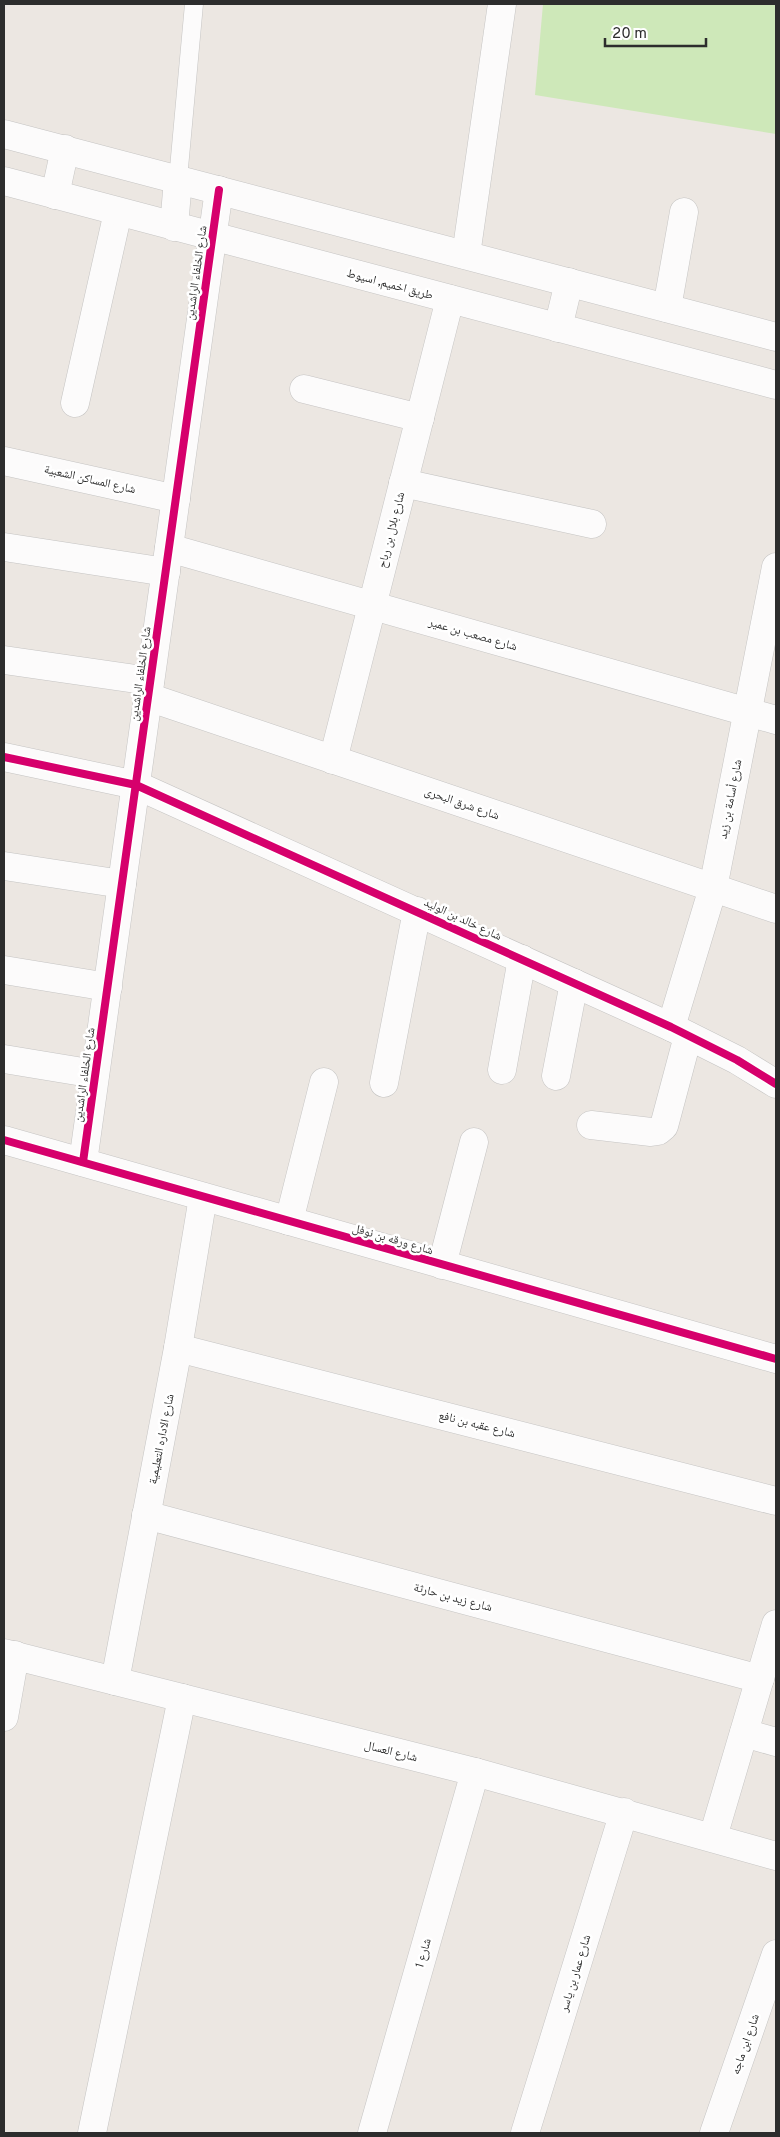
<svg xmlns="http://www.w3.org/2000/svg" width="780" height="2137" font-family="Overpass,'Noto Naskh Arabic',sans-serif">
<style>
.green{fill:#cee8b9}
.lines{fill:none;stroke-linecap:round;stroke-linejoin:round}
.service-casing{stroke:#c5c4c3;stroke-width:19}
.minor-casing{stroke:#c5c4c3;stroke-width:29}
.tertiary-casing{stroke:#c5c4c3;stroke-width:29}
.service{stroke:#fcfbfb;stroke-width:18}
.minor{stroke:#fcfbfb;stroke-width:28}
.tertiary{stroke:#fcfbfb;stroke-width:28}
.cycleway-casing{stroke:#fff;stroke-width:11}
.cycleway{stroke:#d6006c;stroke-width:8}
.labels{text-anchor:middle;stroke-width:5;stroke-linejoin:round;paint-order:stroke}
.street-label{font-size:12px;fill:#2d2d2d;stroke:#fff}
</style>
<rect width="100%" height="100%" fill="#ece7e2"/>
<path class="green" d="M 543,4 L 776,4 L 776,134 L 535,95 Z"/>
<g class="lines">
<g class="service-casing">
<path id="service" d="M 178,179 L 194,4"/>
</g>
<g class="minor-casing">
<g id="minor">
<path d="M 466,255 L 502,4"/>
<path d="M 667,308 L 684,212"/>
<path d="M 304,389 L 420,418"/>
<path d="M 75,403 L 118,212"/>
<path d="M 4,461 L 176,499"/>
<path d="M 403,483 L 592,524"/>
<path d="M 4,547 L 166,572"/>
<path d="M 169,548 L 776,720"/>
<path d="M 4,660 L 150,681"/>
<path d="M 148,697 L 776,909"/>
<path d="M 4,757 L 136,785 L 671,1027 L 737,1060 L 776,1084"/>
<path d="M 333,760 L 450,299"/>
<path d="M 4,866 L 122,884"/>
<path d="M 4,970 L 108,987"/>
<path d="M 671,1027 L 713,888 L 776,567"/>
<path d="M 4,1059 L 95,1074"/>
<path d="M 502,1070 L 522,959"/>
<path d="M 556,1076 L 574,983"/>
<path d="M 384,1083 L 417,911"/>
<path d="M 591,1125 L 651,1132 L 658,1131 L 664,1126 L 688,1036"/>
<path d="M 4,1140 L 776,1359"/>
<path d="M 83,1162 L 219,190"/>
<path d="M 289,1221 L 324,1082"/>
<path d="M 442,1265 L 474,1142"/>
<path d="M 178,1348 L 776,1501"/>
<path d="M 146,1515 L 760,1679"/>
<path d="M 4,1653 L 475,1772 L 776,1856"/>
<path d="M 115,1681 L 178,1348 L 203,1197"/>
<path d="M 4,1717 L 15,1655"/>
<path d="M 744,1733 L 776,1742"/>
<path d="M 713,1837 L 776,1624"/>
<path d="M 92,2133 L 182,1698"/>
<path d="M 372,2133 L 475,1772"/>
<path d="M 525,2133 L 624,1812"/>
<path d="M 714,2133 L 776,1954"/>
</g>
</g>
<g class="tertiary-casing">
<g id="tertiary">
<path d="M 4,134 L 776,337"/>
<path d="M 4,181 L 776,385"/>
<path d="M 55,195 L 65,149"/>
<path d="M 174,227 L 178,179"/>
<path d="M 558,328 L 569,282"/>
</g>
</g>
<use href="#service" class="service"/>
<use href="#minor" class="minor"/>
<use href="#tertiary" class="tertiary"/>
<g class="cycleway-casing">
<g id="cycleway">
<path d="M 4,757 L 136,785 L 671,1027 L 737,1060 L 776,1084"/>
<path d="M 4,1140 L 776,1359"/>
<path d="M 83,1162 L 219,190"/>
</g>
</g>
<use href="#cycleway" class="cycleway"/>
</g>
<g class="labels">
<g class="street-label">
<text transform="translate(196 273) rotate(-82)" y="4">شارع الخلفاء الراشدين</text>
<text transform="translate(390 284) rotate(15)" y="4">طريق اخميم, اسيوط</text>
<text transform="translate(90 479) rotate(13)" y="4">شارع المساكن الشعبية</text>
<text transform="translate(391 530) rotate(-76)" y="4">شارع بلال بن رباح</text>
<text transform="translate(473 634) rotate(16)" y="4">شارع مصعب بن عمير</text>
<text transform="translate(140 674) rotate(-82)" y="4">شارع الخلفاء الراشدين</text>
<text transform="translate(730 799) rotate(-79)" y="4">شارع أسامة بن زيد</text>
<text transform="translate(462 803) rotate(19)" y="4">شارع شرق البحرى</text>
<text transform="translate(463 919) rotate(25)" y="4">شارع خالد بن الوليد</text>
<text transform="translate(84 1075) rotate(-82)" y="4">شارع الخلفاء الراشدين</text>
<text transform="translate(393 1239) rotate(16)" y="4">شارع ورقه بن نوفل</text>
<text transform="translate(477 1424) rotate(14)" y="4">شارع عقبه بن نافع</text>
<text transform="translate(161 1439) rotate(-79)" y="4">شارع الاداره التعليمية</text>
<text transform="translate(453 1597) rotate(15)" y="4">شارع زيد بن حارثة</text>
<text transform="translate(391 1751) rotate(14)" y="4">شارع العسال</text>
<text transform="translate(423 1953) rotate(-74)" y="4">شارع 1</text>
<text transform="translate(575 1973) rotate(-73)" y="4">شارع عمار بن ياسر</text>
<text transform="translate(745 2044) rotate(-71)" y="4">شارع ابن ماجه</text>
</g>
</g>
<rect width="780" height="2137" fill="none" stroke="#2d2d2d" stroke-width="10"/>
<path d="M605 38v8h101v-8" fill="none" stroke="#2d2d2d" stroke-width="2.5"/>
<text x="612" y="38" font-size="15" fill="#2d2d2d" stroke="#ffffff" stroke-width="4" paint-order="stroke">20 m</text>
</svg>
